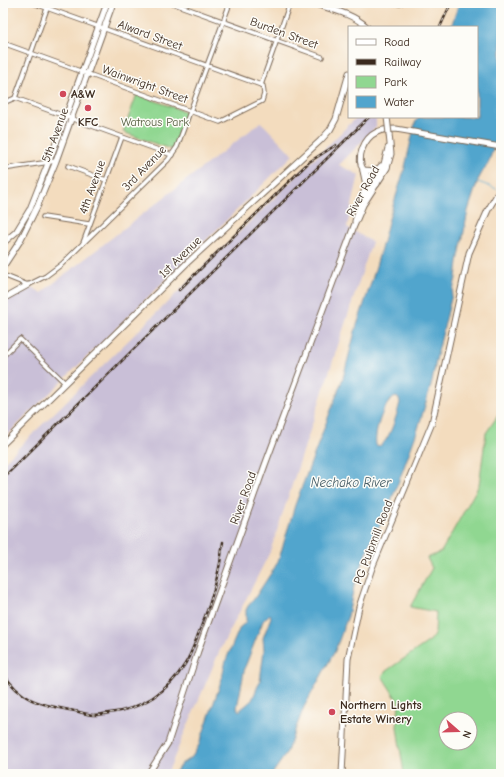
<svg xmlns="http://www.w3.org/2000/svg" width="504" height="777" font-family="'Comic Neue',sans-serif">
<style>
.industrial{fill:#c9bfd7}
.green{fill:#90d791;stroke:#668058;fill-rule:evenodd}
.water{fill:#51a5cd;stroke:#466876;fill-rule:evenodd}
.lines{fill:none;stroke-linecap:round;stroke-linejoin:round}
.stream{stroke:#51a5cd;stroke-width:1}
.street-casing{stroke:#7b6856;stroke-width:5.5}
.secondary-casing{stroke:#7b6856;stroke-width:7}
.street{stroke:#fff;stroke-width:3.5}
.secondary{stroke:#fff;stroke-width:5}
.rail-casing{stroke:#3b2a1e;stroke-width:2.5}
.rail{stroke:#fdfcf7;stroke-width:1;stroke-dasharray:3;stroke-linecap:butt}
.secondary-bridge-casing{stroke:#7b6856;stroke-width:7;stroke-linecap:butt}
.secondary-bridge{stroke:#fff;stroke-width:5}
.poi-dot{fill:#d1495b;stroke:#fdfcf7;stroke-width:1.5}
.labels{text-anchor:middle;stroke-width:3;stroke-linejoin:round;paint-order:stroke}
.street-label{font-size:12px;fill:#3b2a1e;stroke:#fdfcf7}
.poi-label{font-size:12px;font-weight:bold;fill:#3b2a1e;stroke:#fdfcf7;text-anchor:start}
.park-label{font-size:12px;fill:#545e40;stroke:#fdfcf7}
.water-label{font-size:13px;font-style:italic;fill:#445b64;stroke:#fdfcf7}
</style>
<rect width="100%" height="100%" fill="#fdfcf7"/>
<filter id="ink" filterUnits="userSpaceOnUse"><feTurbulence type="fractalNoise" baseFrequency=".025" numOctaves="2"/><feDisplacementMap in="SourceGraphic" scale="8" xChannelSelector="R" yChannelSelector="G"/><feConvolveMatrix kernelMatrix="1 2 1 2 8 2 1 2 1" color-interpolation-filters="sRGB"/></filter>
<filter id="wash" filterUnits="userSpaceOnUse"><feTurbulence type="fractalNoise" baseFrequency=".012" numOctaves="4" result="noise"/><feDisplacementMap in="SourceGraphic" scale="16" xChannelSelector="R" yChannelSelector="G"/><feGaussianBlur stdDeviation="0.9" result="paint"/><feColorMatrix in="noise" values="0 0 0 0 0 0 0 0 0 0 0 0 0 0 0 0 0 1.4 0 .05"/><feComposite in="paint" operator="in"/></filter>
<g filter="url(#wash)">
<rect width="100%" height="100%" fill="#f3dcbe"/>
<g class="industrial">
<path d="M 357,117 L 376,117 L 376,127 L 339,165 L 359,175 L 347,227 L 372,242 L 270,552 L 220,650 L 167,774 L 3,774 L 3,463 Z"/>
<path d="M 261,122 L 293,155 L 3,439 L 3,303 L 33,287 L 41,293 Z"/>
</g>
<g class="green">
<path d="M 137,94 L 186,112 L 173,150 L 123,132 Z"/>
<path d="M 501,411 L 501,774 L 404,774 L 397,727 L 399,703 L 382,676 L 386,671 L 431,640 L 435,633 L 436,612 L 410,607 L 432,568 L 427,558 L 441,552 L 479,485 L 486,433 ZM 446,719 L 470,719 L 470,743 L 446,743 Z"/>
</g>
<path class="water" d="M 459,3 L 501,3 L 501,98 L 498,111 L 501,126 L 488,164 L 483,171 L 478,180 L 468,211 L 458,262 L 456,278 L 436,360 L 432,382 L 418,429 L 400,478 L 384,519 L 371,541 L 354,586 L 348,616 L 335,651 L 304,707 L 286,754 L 272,774 L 174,774 L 181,764 L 192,757 L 199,745 L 221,682 L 226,660 L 240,627 L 244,624 L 246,621 L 246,610 L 248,606 L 254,599 L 275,567 L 279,559 L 295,505 L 343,378 L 356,328 L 372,280 L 383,242 L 388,222 L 405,167 L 415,123 L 419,117 L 477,117 L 477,27 L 451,27 ZM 396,397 L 399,399 L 400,402 C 398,411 390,439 382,444 C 380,446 379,446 376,445 C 374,433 383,401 396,397 ZM 270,614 L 271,617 L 263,638 L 264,650 L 260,681 L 252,700 L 239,711 L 237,708 L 245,667 L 263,621 Z"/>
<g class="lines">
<path class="stream" d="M 478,182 L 497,189"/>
</g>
</g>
<g filter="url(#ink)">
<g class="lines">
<g class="street-casing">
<g id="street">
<path d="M 33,3 L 261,85"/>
<path d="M 172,3 L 322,57"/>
<path d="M 396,3 L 400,4 L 401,3"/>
<path d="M 3,43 L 220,122 L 262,101 L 264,94 L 263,86 L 261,85"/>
<path d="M 261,85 L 290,3"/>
<path d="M 15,98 L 49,3"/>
<path d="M 3,103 L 15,98 L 172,155"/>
<path d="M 68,166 L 106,180"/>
<path d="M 3,169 L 56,161"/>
<path d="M 3,180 L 3,201"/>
<path d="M 43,217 L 89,224"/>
<path d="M 83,243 L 122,137"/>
<path d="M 3,275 L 28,285 L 46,276 L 62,264 L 168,160 L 177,147 L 230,3"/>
<path d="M 3,356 L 20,339 L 65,383"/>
</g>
</g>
<g class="secondary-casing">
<g id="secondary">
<path d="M 312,3 C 330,9 352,13 367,27"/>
<path d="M 363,170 L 376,171 L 381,166"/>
<path d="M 363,171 L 366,185 L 363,195"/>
<path d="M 377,184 C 373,180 367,177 364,171 C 355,158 364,138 377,132 C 383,129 390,129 396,129 L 501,147"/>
<path d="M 355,221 L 361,202 L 383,168 L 388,148"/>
<path d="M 3,243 L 16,232 L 30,209 L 58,138 L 107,3"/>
<path d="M 3,267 L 20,241 L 38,205 L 56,161 L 113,3"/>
<path d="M 3,299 L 28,285"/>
<path d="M 3,444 L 187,263 L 320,141 L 330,130 L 336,119 L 349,73"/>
<path d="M 148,774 L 168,743 L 198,651 L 265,465 L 354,226 L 363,205 L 387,168 L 391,154 L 389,134"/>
<path d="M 342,774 L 348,659 L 359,607 L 372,568 L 432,423 L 469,253 L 488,210 L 501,188"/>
</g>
</g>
<use href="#street" class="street"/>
<use href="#secondary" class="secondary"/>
<g class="rail-casing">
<g id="rail">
<path d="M 440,27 L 451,3"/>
<path d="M 179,290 L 309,162 L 336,145"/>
<path d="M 3,478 L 369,117"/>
<path d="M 3,596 L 4,595"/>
<path d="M 3,673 C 21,701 39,704 69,710 C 77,711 85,714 93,715 C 98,715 104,714 109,713 C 140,710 169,691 185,664 C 192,653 196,639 201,627 C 212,600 220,572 223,542"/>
</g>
</g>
<use href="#rail" class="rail"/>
<g class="secondary-bridge-casing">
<path id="secondary-bridge" d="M 387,117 L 389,134"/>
</g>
<use href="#secondary-bridge" class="secondary-bridge"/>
</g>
</g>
<g class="poi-dot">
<circle cx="63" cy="94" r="4"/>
<circle cx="88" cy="108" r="4"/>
<circle cx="332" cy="712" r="4"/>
</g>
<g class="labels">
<g class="street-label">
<text transform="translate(284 33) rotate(20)" y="4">Burden Street</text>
<text transform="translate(150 35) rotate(20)" y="4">Alward Street</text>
<text transform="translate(145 84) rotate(20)" y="4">Wainwright Street</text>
<text transform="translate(55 135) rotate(-70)" y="4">5th Avenue</text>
<text transform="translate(144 168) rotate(-46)" y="4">3rd Avenue</text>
<text transform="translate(92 187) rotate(-70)" y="4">4th Avenue</text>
<text transform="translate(363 191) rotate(-61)" y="4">River Road</text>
<text transform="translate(180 257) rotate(-44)" y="4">1st Avenue</text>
<text transform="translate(243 498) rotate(-70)" y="4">River Road</text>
<text transform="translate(373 542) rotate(-69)" y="4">PG Pulpmill Road</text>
</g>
<g class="poi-label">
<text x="71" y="98">A&amp;W</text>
<text x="88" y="126" text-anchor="middle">KFC</text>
<text x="340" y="709">Northern Lights<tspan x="340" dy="14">Estate Winery</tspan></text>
</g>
<g class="park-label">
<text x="155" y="126">Watrous Park</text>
</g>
<g class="water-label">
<text x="351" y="487">Nechako River</text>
</g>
</g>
<rect width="504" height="777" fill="none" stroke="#fdfcf7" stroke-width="16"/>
<rect x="348" y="26" width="130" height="92" fill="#fdfcf7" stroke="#afa8a0"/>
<rect x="356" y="39" width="20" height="6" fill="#ffffff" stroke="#afa8a0"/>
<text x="384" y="46" font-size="12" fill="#3b2a1e">Road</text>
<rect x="356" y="59" width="20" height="6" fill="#3b2a1e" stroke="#afa8a0"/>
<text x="384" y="66" font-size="12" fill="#3b2a1e">Railway</text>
<rect x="356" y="76" width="20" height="12" fill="#90d791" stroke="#afa8a0"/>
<text x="384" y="86" font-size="12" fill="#3b2a1e">Park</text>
<rect x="356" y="96" width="20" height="12" fill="#51a5cd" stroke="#afa8a0"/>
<text x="384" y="106" font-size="12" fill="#3b2a1e">Water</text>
<g transform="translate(458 731) rotate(110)"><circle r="19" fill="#fdfcf7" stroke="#afa8a0"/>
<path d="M0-3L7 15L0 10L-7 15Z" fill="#d1495b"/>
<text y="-6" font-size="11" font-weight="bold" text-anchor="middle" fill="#3b2a1e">N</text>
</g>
</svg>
